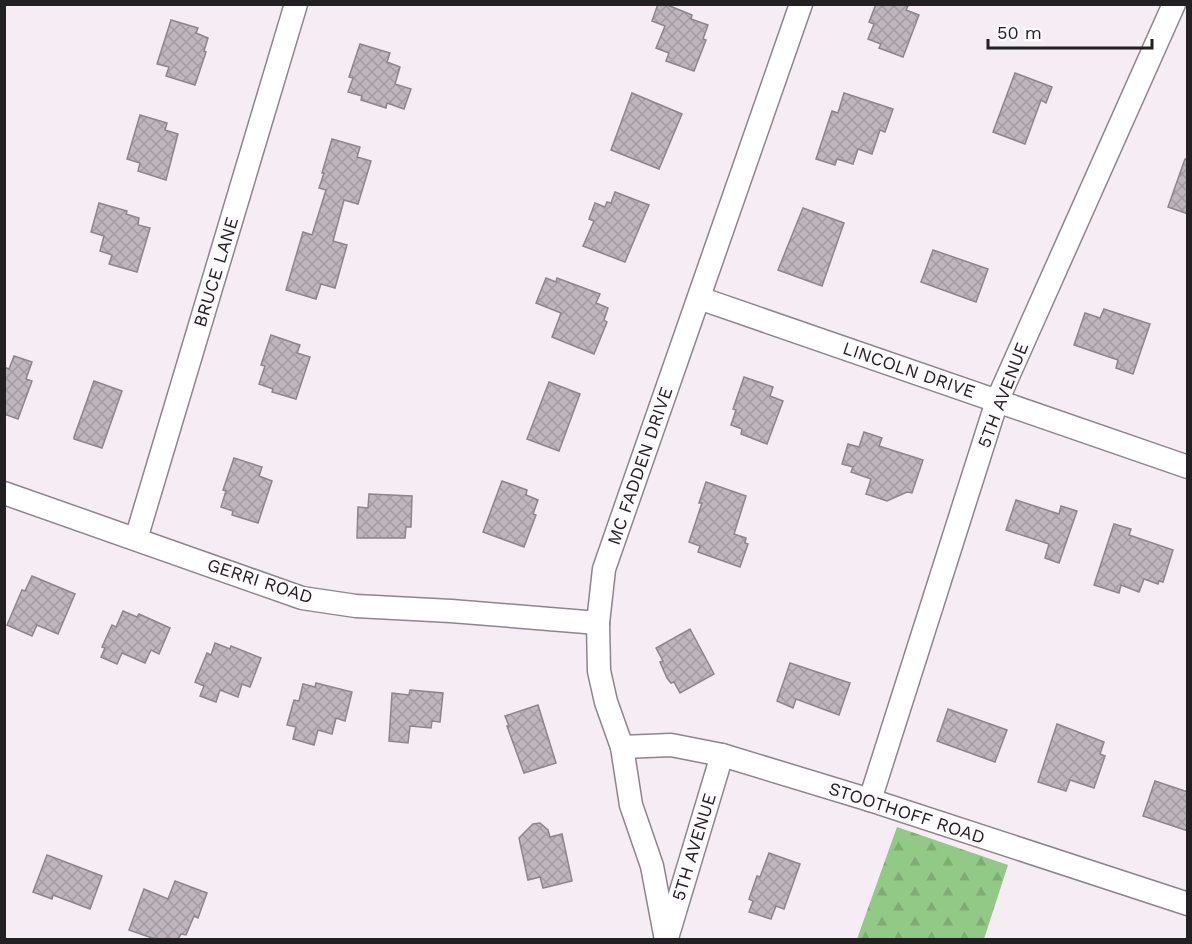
<svg xmlns="http://www.w3.org/2000/svg" width="1192" height="944" font-family="'Work Sans',sans-serif">
<style>
.forest{fill:url(#forest-firs)}
.building{fill:url(#building-cross-hatch);stroke:#8d858d;stroke-width:1.5}
.lines{fill:none;stroke-linecap:round;stroke-linejoin:round}
.minor-casing{stroke:#8d858d;stroke-width:25}
.minor{stroke:#fff;stroke-width:22}
.labels{text-anchor:middle;stroke-width:4.5;stroke-linejoin:round;paint-order:stroke}
.street-label{font-size:18px;fill:#232023;stroke:#fffbff}
</style>
<defs>
<pattern id="forest-firs" width="22" height="20" patternUnits="userSpaceOnUse" patternTransform="scale(1.5)"><rect width="22" height="20" fill="#92c986"/><path d="M5 1l3.5 6h-7zM16 11l3.5 6h-7z" fill="#7eac73"/></pattern>
<pattern id="building-cross-hatch" width="8" height="8" patternUnits="userSpaceOnUse" patternTransform="scale(1.5)"><rect width="8" height="8" fill="#beb5bd"/><path d="M0 0l8 8M0 8l8-8" fill="none" stroke="#a39ba2"/></pattern>
</defs>
<rect width="100%" height="100%" fill="#f5ecf4"/>
<path class="forest" d="M 897,827 L 1008,865 L 984,939 L 857,939 Z"/>
<g class="building">
<path d="M 658,4 L 665,4 L 692,15 L 691,19 L 708,25 L 703,39 L 706,40 L 694,71 L 666,61 L 669,53 L 656,48 L 665,26 L 652,21 Z"/>
<path d="M 876,4 L 909,4 L 906,10 L 919,15 L 903,57 L 879,48 L 881,44 L 868,39 L 874,24 L 869,22 Z"/>
<path d="M 171,20 L 198,28 L 196,33 L 208,38 L 204,51 L 206,52 L 195,85 L 166,76 L 169,67 L 157,64 Z"/>
<path d="M 360,44 L 390,53 L 387,62 L 400,67 L 395,84 L 411,89 L 404,109 L 387,103 L 386,108 L 361,100 L 362,96 L 348,92 L 353,78 L 349,77 Z"/>
<path d="M 1015,73 L 1052,87 L 1046,103 L 1041,100 L 1025,144 L 993,132 Z"/>
<path d="M 632,93 L 682,114 L 659,169 L 611,150 Z"/>
<path d="M 844,93 L 893,109 L 885,132 L 880,130 L 872,154 L 858,149 L 853,164 L 837,159 L 835,165 L 816,159 L 832,111 L 838,113 Z"/>
<path d="M 140,115 L 167,123 L 165,130 L 178,134 L 166,180 L 138,171 L 140,163 L 127,159 Z"/>
<path d="M 332,139 L 360,147 L 357,157 L 371,161 L 358,204 L 344,200 L 333,241 L 347,245 L 335,288 L 321,284 L 316,299 L 286,290 L 303,232 L 312,235 L 326,190 L 319,188 L 324,173 L 322,173 Z"/>
<path d="M 1185,159 L 1188,159 L 1188,214 L 1168,207 Z"/>
<path d="M 615,192 L 649,205 L 625,262 L 583,246 L 594,221 L 589,219 L 595,203 L 605,207 L 607,202 L 611,203 Z"/>
<path d="M 99,203 L 127,211 L 126,214 L 139,218 L 138,225 L 150,228 L 137,272 L 109,264 L 112,255 L 100,251 L 104,236 L 91,232 Z"/>
<path d="M 803,208 L 844,223 L 822,286 L 778,270 Z"/>
<path d="M 933,250 L 988,269 L 976,302 L 921,282 Z"/>
<path d="M 546,278 L 556,282 L 557,278 L 600,294 L 596,303 L 608,308 L 604,320 L 607,322 L 594,354 L 552,337 L 561,313 L 536,303 Z"/>
<path d="M 1104,309 L 1150,324 L 1133,374 L 1116,368 L 1118,360 L 1074,345 L 1085,313 L 1100,318 Z"/>
<path d="M 271,335 L 300,345 L 297,353 L 310,357 L 296,399 L 272,392 L 273,389 L 259,384 L 265,366 L 261,365 Z"/>
<path d="M 14,356 L 32,362 L 26,379 L 32,381 L 18,419 L 4,414 L 4,367 L 9,369 Z"/>
<path d="M 744,377 L 773,387 L 770,396 L 783,401 L 767,444 L 741,434 L 742,429 L 731,425 L 736,410 L 733,409 Z"/>
<path d="M 94,381 L 122,391 L 102,448 L 74,439 L 74,437 Z"/>
<path d="M 549,382 L 580,394 L 559,451 L 527,439 Z"/>
<path d="M 864,432 L 882,438 L 879,446 L 923,460 L 912,493 L 907,492 L 887,501 L 866,494 L 871,479 L 851,472 L 853,467 L 842,464 L 848,444 L 859,447 Z"/>
<path d="M 234,458 L 262,467 L 259,476 L 272,481 L 258,523 L 232,515 L 233,511 L 221,507 L 226,491 L 223,490 Z"/>
<path d="M 502,481 L 527,490 L 526,495 L 538,500 L 533,514 L 536,515 L 524,547 L 483,532 Z"/>
<path d="M 706,482 L 746,496 L 734,534 L 746,538 L 745,543 L 748,544 L 740,567 L 698,552 L 700,546 L 689,542 L 702,503 L 699,503 Z"/>
<path d="M 369,494 L 412,496 L 411,527 L 406,527 L 405,538 L 357,538 L 358,507 L 368,508 Z"/>
<path d="M 1016,500 L 1059,514 L 1061,506 L 1077,511 L 1059,563 L 1045,558 L 1049,544 L 1006,530 Z"/>
<path d="M 1114,524 L 1131,529 L 1129,535 L 1173,550 L 1163,582 L 1159,581 L 1158,584 L 1144,579 L 1139,592 L 1121,585 L 1119,593 L 1094,585 Z"/>
<path d="M 32,576 L 75,594 L 58,634 L 37,625 L 32,636 L 7,625 L 22,590 L 25,591 Z"/>
<path d="M 123,611 L 137,617 L 139,614 L 170,628 L 159,654 L 151,650 L 145,663 L 122,653 L 117,664 L 101,657 L 105,648 L 102,647 L 112,625 L 116,627 Z"/>
<path d="M 690,629 L 714,674 L 680,693 L 674,682 L 671,683 L 667,678 L 660,662 L 663,661 L 656,648 Z"/>
<path d="M 215,643 L 230,649 L 231,646 L 261,658 L 250,687 L 242,684 L 238,697 L 220,690 L 216,702 L 200,696 L 204,686 L 195,682 L 207,653 L 211,655 Z"/>
<path d="M 790,663 L 850,683 L 839,715 L 796,699 L 793,708 L 777,701 Z"/>
<path d="M 316,683 L 352,692 L 345,721 L 336,718 L 332,734 L 318,730 L 314,745 L 293,739 L 296,727 L 287,725 L 294,700 L 299,701 L 303,684 L 315,687 Z"/>
<path d="M 410,690 L 443,693 L 440,722 L 432,721 L 431,728 L 410,726 L 408,743 L 389,741 L 392,693 L 409,695 Z"/>
<path d="M 538,705 L 556,763 L 524,773 L 507,726 L 509,726 L 505,716 Z"/>
<path d="M 948,709 L 1007,730 L 995,762 L 937,741 Z"/>
<path d="M 1057,724 L 1104,742 L 1100,754 L 1105,756 L 1094,788 L 1070,780 L 1066,791 L 1038,782 Z"/>
<path d="M 1155,781 L 1188,792 L 1188,831 L 1143,816 Z"/>
<path d="M 540,823 L 548,830 L 550,837 L 562,834 L 572,881 L 543,888 L 540,877 L 528,880 L 519,838 L 533,824 Z"/>
<path d="M 769,853 L 800,864 L 784,909 L 776,906 L 771,919 L 749,912 L 753,901 L 749,899 L 757,876 L 760,877 Z"/>
<path d="M 47,855 L 102,876 L 90,909 L 53,895 L 52,899 L 33,892 Z"/>
<path d="M 175,881 L 207,893 L 198,918 L 194,916 L 186,935 L 181,934 L 178,939 L 155,939 L 129,930 L 144,889 L 168,899 Z"/>
</g>
<g class="lines">
<g class="minor-casing">
<g id="minor">
<path d="M 699,298 L 1188,467"/>
<path d="M 4,493 L 302,598 L 356,606 L 451,611 L 598,623"/>
<path d="M 136,539 L 296,4"/>
<path d="M 622,747 L 671,745 L 722,755 L 870,800 L 1188,904"/>
<path d="M 870,800 L 997,401 L 1174,4"/>
<path d="M 667,938 L 722,755"/>
<path d="M 666,940 L 652,866 L 631,805 L 622,747 L 606,702 L 599,671 L 598,623 L 604,569 L 801,4"/>
</g>
</g>
<use href="#minor" class="minor"/>
</g>
<g class="labels">
<g class="street-label">
<text transform="translate(216 272) rotate(-73)" y="6">BRUCE LANE</text>
<text transform="translate(909 370) rotate(19)" y="6">LINCOLN DRIVE</text>
<text transform="translate(1003 395) rotate(-69)" y="6">5TH AVENUE</text>
<text transform="translate(640 466) rotate(-71)" y="6">MC FADDEN DRIVE</text>
<text transform="translate(260 581) rotate(18)" y="6">GERRI ROAD</text>
<text transform="translate(907 813) rotate(18)" y="6">STOOTHOFF ROAD</text>
<text transform="translate(694 847) rotate(-73)" y="6">5TH AVENUE</text>
</g>
</g>
<rect width="1192" height="944" fill="none" stroke="#232023" stroke-width="12"/>
<path d="M988 39v9h164v-9" fill="none" stroke="#232023" stroke-width="3"/>
<text x="997" y="39" font-size="18" fill="#232023" stroke="#fffbff" stroke-width="4.5" paint-order="stroke">50 m</text>
</svg>
